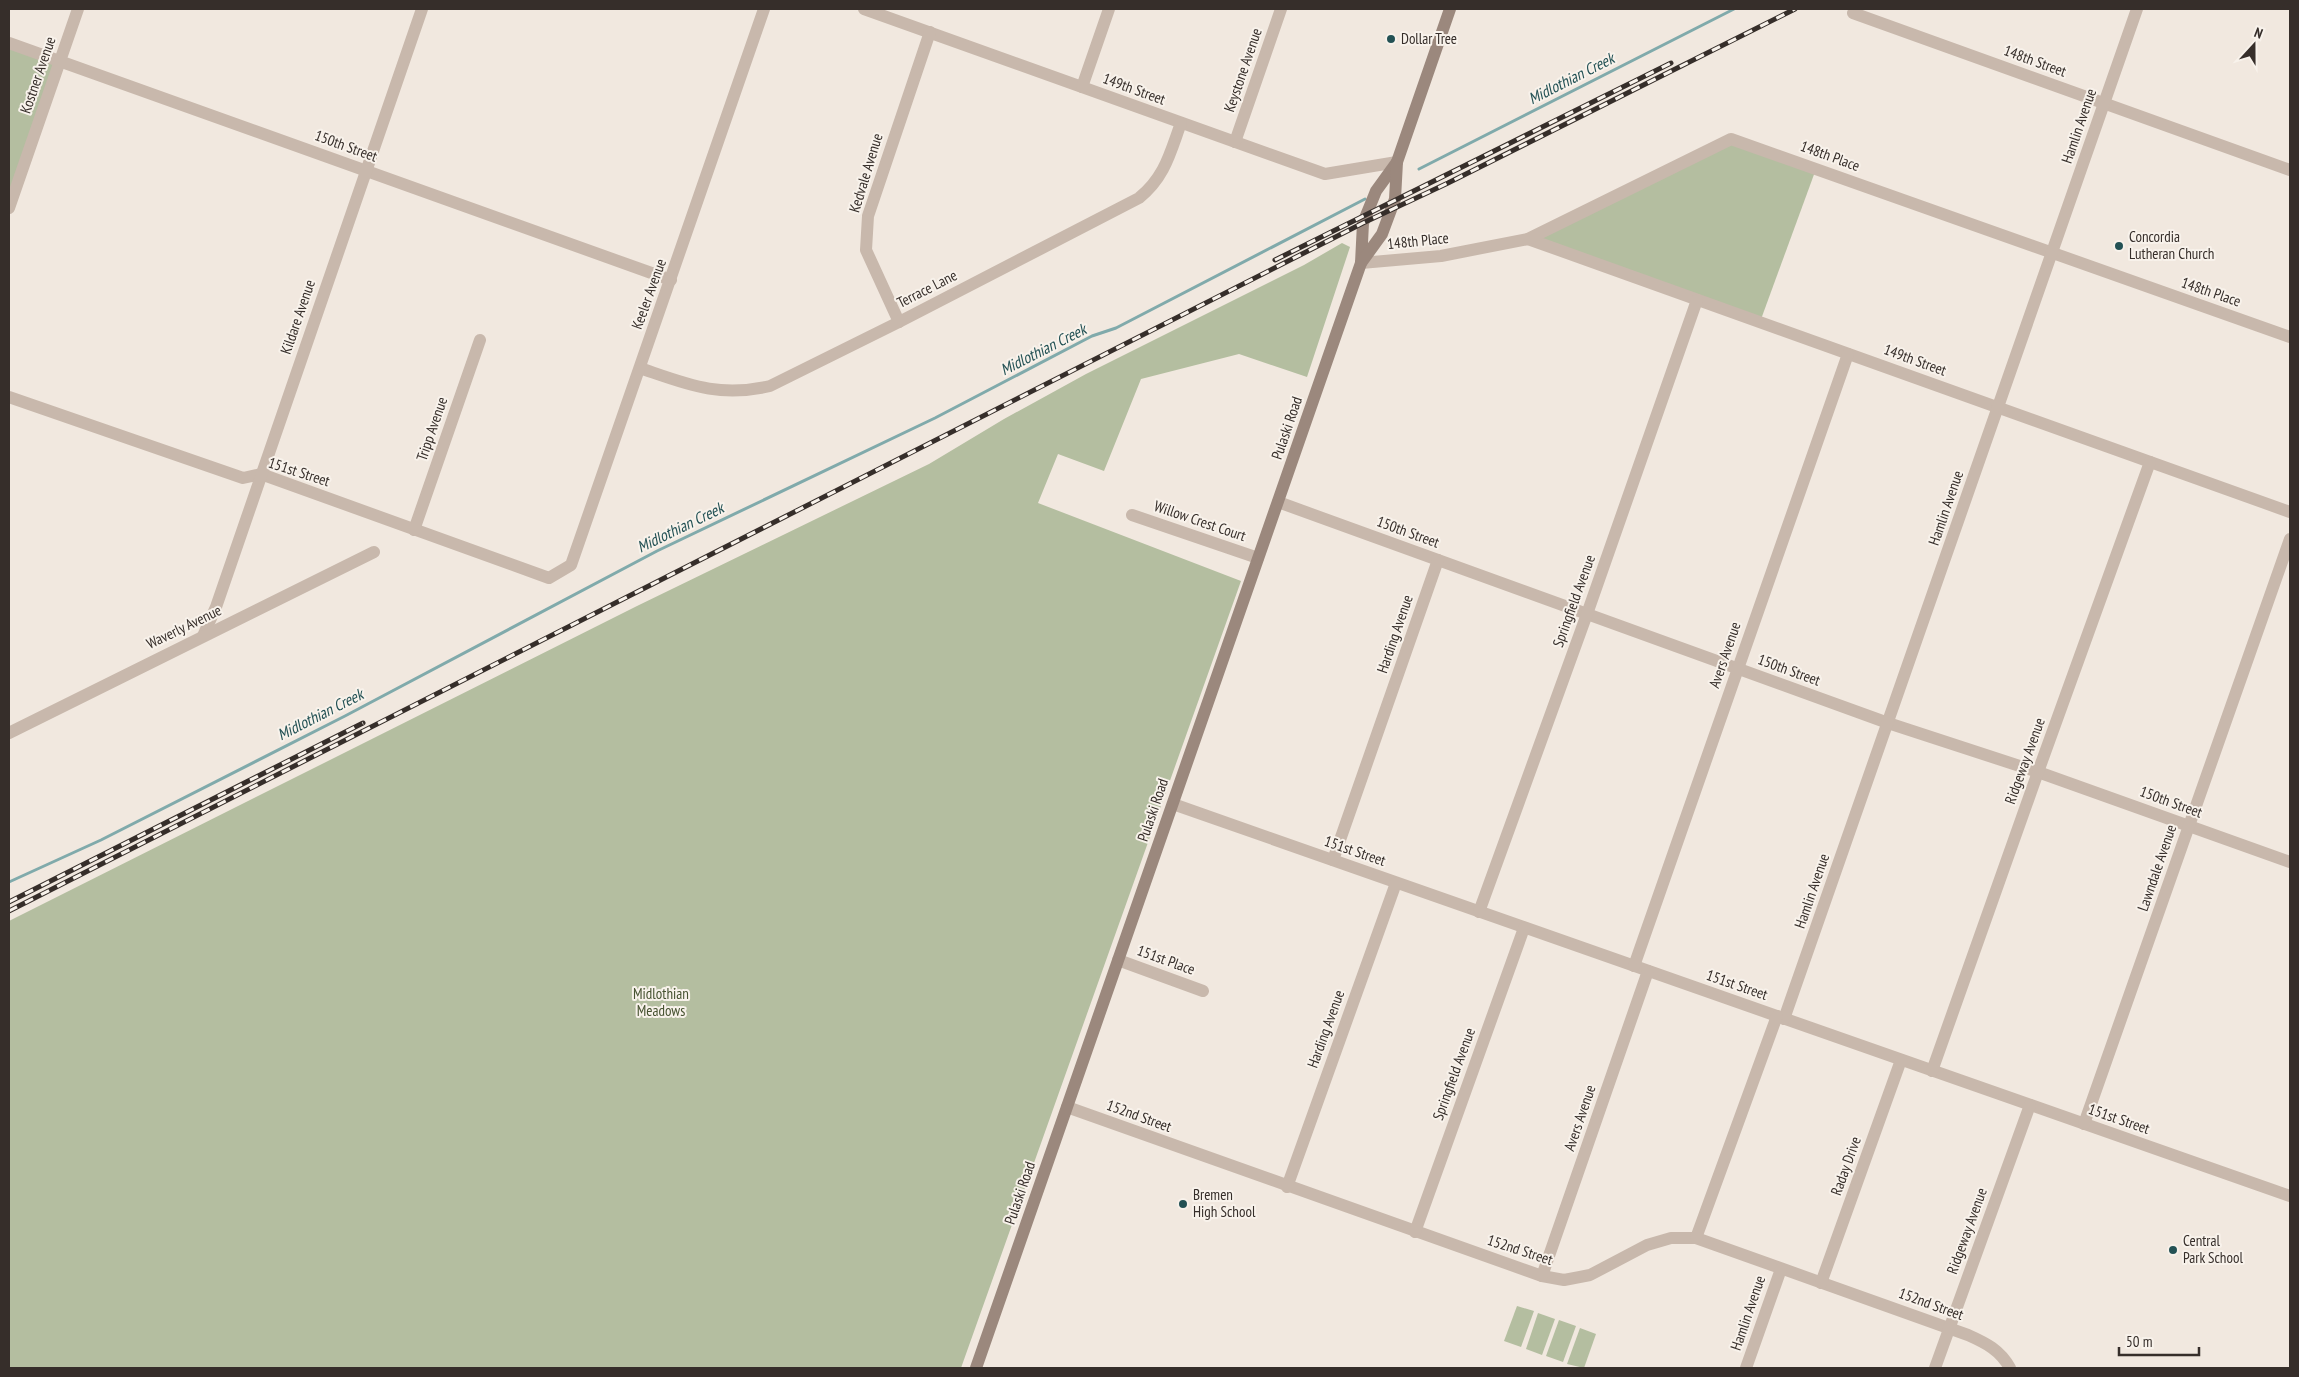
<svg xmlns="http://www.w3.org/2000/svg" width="2299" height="1377" font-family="'PT Sans Narrow',sans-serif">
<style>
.green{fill:#b4bea0}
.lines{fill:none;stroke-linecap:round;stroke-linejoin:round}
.stream{stroke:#80aaab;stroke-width:3}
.minor{stroke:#c8b8ac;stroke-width:12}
.secondary{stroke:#9b887d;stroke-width:12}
.rail-casing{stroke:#362e2a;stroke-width:5}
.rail{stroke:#f8f2eb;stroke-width:3;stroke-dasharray:9;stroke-linecap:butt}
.poi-dot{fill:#235154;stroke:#f8f2eb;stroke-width:2}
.labels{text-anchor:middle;stroke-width:4;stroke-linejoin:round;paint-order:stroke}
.poi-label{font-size:15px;fill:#362e2a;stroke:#f8f2eb;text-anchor:start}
.street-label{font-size:15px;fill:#362e2a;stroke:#f8f2eb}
.park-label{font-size:15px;fill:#465230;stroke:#f8f2eb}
.water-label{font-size:16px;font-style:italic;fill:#235154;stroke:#f8f2eb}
</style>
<rect width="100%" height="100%" fill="#f1e8df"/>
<g class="green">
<path d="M 9,43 L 60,62 L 9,208 Z"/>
<path d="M 1731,139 L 1816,169 L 1760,322 L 1528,239 Z"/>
<path d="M 1342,243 L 1350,247 L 1307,377 L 1239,354 L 1141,379 L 1104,471 L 1058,454 L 1038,503 L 1241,581 L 961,1368 L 9,1368 L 9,921 L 637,606 L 929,464 L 1004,419 L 1086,374 L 1304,265 Z"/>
<path d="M 1517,1306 L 1534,1311 L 1521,1347 L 1504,1341 Z"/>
<path d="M 1538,1313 L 1555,1319 L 1542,1355 L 1526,1349 Z"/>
<path d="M 1559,1320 L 1576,1326 L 1563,1362 L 1546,1356 Z"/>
<path d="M 1580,1328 L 1596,1334 L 1584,1368 L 1567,1364 Z"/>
</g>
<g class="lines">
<g class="stream">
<path d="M 1419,169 L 1734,9"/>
<path d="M 9,882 L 101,840 L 345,716 L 657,551 L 935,418 L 1092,336 L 1116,328 L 1365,199"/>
</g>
<g class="minor">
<path d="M 864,9 L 1325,174 L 1397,162"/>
<path d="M 1853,13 L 2290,170"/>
<path d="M 9,43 L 671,280"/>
<path d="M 1082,87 L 1109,9"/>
<path d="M 1235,142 L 1281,9"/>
<path d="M 9,208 L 78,9"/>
<path d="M 1528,239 L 2290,512"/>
<path d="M 1361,263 L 1441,256 L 1528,239 L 1731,139 L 2290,337"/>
<path d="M 899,322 L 866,250 L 868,216 L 930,32"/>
<path d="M 640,368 C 687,384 718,398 770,386 L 899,322 L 1139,198 C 1165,177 1170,153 1181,123"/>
<path d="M 9,397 L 243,478 L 261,474 L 549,578 L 571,565 L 764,9"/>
<path d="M 1278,502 L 1888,723 L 2038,772 L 2290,862"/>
<path d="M 1132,515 L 1258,558"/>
<path d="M 414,530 L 480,340"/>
<path d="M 203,636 L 216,607 L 422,9"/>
<path d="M 9,733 L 374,552"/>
<path d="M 1173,804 L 2290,1196"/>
<path d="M 1333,860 L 1438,560"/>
<path d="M 1479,912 L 1587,614 L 1697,300"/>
<path d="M 1118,960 L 1203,991"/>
<path d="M 1634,966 L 1848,354"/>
<path d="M 1784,1019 L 2137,9"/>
<path d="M 1932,1071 L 2038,772 L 2150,462"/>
<path d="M 1067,1107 L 1542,1276 L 1564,1280 L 1590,1275 L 1647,1245 L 1671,1238 L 1696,1238 L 1968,1335 C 1986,1343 2000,1350 2010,1368"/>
<path d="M 2084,1124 L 2290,539"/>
<path d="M 1287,1187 L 1396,883"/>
<path d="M 1415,1232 L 1524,928"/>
<path d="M 1696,1238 L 1777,1016"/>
<path d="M 1542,1276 L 1648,971"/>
<path d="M 1821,1283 L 1901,1060"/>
<path d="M 1746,1368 L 1781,1269"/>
<path d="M 1935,1368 L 2030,1105"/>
</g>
<g class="secondary">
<path d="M 1361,263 L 1363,223 L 1376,191 L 1397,162"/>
<path d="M 976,1368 L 1361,263 L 1382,234 L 1395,199 L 1397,162 L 1450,9"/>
</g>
<g class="rail-casing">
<g id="rail">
<path d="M 1275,260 L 1671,63"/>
<path d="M 9,902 L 363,723"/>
<path d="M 9,911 L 1363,223 L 1448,183 L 1795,9"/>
</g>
</g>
<use href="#rail" class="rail"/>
</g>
<g class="poi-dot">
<circle cx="1391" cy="39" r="5"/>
<circle cx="2119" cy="246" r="5"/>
<circle cx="1183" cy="1204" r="5"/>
<circle cx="2173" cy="1250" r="5"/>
</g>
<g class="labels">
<g class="poi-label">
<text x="1401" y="44">Dollar Tree</text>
<text x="2129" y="242">Concordia<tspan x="2129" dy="17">Lutheran Church</tspan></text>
<text x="1193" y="1200">Bremen<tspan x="1193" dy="17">High School</tspan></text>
<text x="2183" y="1246">Central<tspan x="2183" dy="17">Park School</tspan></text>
</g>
<g class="street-label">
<text transform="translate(2035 61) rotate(20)" y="5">148th Street</text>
<text transform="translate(1243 70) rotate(-71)" y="5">Keystone Avenue</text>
<text transform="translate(38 75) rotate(-71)" y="5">Kostner Avenue</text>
<text transform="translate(1134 89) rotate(20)" y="5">149th Street</text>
<text transform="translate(2079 126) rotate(-71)" y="5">Hamlin Avenue</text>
<text transform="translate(346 146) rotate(20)" y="5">150th Street</text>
<text transform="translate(1830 156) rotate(20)" y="5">148th Place</text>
<text transform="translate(866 173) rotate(-73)" y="5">Kedvale Avenue</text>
<text transform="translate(1418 241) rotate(-6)" y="5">148th Place</text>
<text transform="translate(927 289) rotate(-27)" y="5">Terrace Lane</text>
<text transform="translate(2211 292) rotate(19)" y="5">148th Place</text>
<text transform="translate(649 294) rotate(-70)" y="5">Keeler Avenue</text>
<text transform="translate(298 317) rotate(-71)" y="5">Kildare Avenue</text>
<text transform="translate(1915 360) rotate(20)" y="5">149th Street</text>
<text transform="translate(1287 428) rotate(-71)" y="5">Pulaski Road</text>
<text transform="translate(432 429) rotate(-71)" y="5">Tripp Avenue</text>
<text transform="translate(299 472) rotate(18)" y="5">151st Street</text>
<text transform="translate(1946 508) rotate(-71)" y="5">Hamlin Avenue</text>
<text transform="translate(1200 521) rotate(19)" y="5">Willow Crest Court</text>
<text transform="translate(1408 532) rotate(20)" y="5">150th Street</text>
<text transform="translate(1574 601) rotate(-70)" y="5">Springfield Avenue</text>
<text transform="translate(184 627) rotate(-26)" y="5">Waverly Avenue</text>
<text transform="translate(1395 634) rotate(-71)" y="5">Harding Avenue</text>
<text transform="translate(1725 655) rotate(-71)" y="5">Avers Avenue</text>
<text transform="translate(1789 670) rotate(20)" y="5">150th Street</text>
<text transform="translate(2025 761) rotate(-70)" y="5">Ridgeway Avenue</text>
<text transform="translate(2171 802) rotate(20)" y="5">150th Street</text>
<text transform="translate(1153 810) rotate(-71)" y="5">Pulaski Road</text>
<text transform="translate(1355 851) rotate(19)" y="5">151st Street</text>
<text transform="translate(2157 868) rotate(-71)" y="5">Lawndale Avenue</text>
<text transform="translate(1812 891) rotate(-71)" y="5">Hamlin Avenue</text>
<text transform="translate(1166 960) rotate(20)" y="5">151st Place</text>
<text transform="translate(1737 985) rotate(19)" y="5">151st Street</text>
<text transform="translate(1326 1029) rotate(-70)" y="5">Harding Avenue</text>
<text transform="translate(1454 1074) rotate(-70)" y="5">Springfield Avenue</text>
<text transform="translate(1139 1116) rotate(20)" y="5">152nd Street</text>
<text transform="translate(1580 1118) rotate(-71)" y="5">Avers Avenue</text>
<text transform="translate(2119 1119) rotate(19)" y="5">151st Street</text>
<text transform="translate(1846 1166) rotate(-70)" y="5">Raday Drive</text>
<text transform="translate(1020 1193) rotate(-71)" y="5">Pulaski Road</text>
<text transform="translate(1967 1231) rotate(-70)" y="5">Ridgeway Avenue</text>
<text transform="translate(1520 1250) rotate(18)" y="5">152nd Street</text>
<text transform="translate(1931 1304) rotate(20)" y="5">152nd Street</text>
<text transform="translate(1748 1313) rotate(-71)" y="5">Hamlin Avenue</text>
</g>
<g class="park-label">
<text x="661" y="999">Midlothian<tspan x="661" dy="17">Meadows</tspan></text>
</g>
<g class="water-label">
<text transform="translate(1571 78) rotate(-27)" y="6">Midlothian Creek</text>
<text transform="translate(1043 349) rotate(-27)" y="6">Midlothian Creek</text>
<text transform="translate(680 527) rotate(-26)" y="6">Midlothian Creek</text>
<text transform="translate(320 714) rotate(-27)" y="6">Midlothian Creek</text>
</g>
</g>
<rect width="2299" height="1377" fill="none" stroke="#362e2a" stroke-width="20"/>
<g transform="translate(2254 45) rotate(21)" stroke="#f8f2eb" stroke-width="4" paint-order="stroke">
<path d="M0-4L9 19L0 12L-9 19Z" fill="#362e2a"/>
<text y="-8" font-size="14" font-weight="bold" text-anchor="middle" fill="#362e2a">N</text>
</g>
<path d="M2119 1347v8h80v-8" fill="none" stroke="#362e2a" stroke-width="2.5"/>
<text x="2126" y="1347" font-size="15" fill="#362e2a" stroke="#f8f2eb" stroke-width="4" paint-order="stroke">50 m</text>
</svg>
